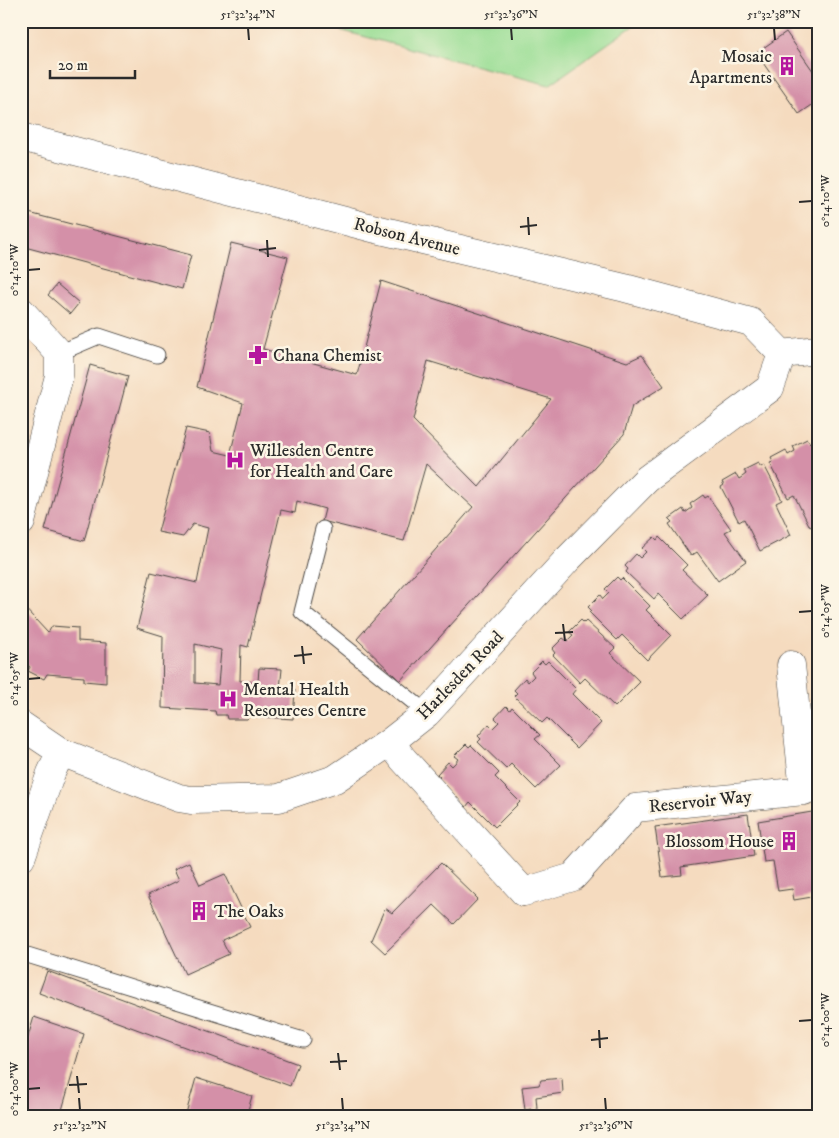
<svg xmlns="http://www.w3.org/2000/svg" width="839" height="1138" font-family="'IM FELL DW Pica',serif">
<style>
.green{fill:#9bde96;stroke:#638460}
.building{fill:#d490a8;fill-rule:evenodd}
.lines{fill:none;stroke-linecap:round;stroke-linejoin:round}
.service-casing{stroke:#494541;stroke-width:17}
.minor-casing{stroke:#494541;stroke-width:29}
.tertiary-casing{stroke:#494541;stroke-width:29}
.service{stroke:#fff;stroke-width:15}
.minor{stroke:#fff;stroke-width:28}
.tertiary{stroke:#fff;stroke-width:28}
.ticks{fill:none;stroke:#2b2b2b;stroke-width:2}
.labels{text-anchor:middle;stroke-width:5;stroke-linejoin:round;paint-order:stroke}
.poi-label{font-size:18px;fill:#2b2b2b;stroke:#fcf5e5;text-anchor:start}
.street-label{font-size:18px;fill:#2b2b2b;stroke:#fcf5e5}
.neatline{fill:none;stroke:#2b2b2b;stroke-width:2}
.ticks-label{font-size:12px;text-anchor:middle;fill:#2b2b2b}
</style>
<rect width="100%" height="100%" fill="#fcf5e5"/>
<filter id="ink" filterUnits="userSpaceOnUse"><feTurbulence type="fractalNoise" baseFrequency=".02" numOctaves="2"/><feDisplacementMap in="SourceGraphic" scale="10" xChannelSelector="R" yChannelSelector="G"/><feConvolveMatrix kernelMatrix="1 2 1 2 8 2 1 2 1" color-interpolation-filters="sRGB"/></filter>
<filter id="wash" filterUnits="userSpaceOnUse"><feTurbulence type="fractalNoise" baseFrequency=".0096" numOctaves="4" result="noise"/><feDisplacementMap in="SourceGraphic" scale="20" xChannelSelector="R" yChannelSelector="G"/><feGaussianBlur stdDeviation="1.12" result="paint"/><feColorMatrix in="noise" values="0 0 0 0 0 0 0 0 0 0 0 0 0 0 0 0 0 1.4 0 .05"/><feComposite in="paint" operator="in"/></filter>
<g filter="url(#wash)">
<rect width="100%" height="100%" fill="#f5dbbf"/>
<path class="green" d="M 305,21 L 640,21 L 549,85 Z"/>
<g id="blocks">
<g class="building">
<path d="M 786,32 L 818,78 L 818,101 L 799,114 L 756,53 Z"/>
<path d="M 21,211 L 191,255 L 182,289 L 21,246 Z"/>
<path d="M 231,243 L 288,257 L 263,349 L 357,375 L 381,281 L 627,362 L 642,355 L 664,386 L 632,406 L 624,434 L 400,681 L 357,639 L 473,507 L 426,464 L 404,541 L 322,521 L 325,509 L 297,501 L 295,513 L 281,510 L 248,647 L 241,645 L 240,681 L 258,682 L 259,668 L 282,669 L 280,689 L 295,690 L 293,719 L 250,716 L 247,719 L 227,719 L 226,715 L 216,715 L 215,711 L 162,708 L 163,636 L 137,628 L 151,572 L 197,583 L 208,528 L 193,524 L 183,537 L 158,532 L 186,428 L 210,433 L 213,451 L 230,455 L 243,403 L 197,387 ZM 428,361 L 551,399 L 479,487 L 413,420 ZM 195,644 L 221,650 L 218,685 L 195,683 Z"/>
<path d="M 57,284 L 79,303 L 70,314 L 48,295 Z"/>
<path d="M 90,365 L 128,376 L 84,541 L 45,530 Z"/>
<path d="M 807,439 L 810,443 L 813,441 L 818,451 L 818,523 L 810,527 L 794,495 L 788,498 L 770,463 L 773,462 L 771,458 L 786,450 L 788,455 L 795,451 L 793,446 Z"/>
<path d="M 758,463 L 761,467 L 764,465 L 782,500 L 776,503 L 791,535 L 760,551 L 744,519 L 739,522 L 721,487 L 724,485 L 722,482 L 736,474 L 739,479 L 742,477 L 746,474 L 744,470 Z"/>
<path d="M 703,495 L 705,498 L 708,496 L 731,529 L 725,532 L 746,561 L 718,581 L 697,552 L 691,556 L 669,524 L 672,522 L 669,519 L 683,509 L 685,513 L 692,508 L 690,504 Z"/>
<path d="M 654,537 L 657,540 L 659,537 L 687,565 L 682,570 L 708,595 L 683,619 L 658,594 L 654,599 L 626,572 L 628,569 L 625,566 L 636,554 L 640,558 L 646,552 L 642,548 Z"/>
<path d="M 617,577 L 620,580 L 622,578 L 650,606 L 646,610 L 671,635 L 647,660 L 622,635 L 617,640 L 589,612 L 591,610 L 588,607 L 600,595 L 603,599 L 609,593 L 605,589 Z"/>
<path d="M 21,604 L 48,633 L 52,626 L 78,628 L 78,641 L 106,643 L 106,683 L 84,681 L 84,677 L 47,674 L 44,679 L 28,671 L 30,667 L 21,657 Z"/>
<path d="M 581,620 L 584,623 L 586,621 L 615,648 L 610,653 L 640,682 L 615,707 L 585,678 L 580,683 L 553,655 L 555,653 L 552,649 L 563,638 L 567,641 L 573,635 L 569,632 Z"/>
<path d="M 542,661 L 545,664 L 548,661 L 576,689 L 572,694 L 601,723 L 577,748 L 547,718 L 542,723 L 514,696 L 517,693 L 514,690 L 525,678 L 528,682 L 534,676 L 531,672 Z"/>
<path d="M 506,706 L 510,710 L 512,707 L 540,735 L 535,739 L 561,765 L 536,789 L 511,764 L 506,769 L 478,742 L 481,739 L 478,736 L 489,724 L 493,728 L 499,722 L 495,718 Z"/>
<path d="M 466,744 L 469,747 L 471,745 L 499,773 L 495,777 L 520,802 L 495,827 L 470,802 L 466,807 L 438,779 L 440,777 L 437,774 L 448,762 L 452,766 L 455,763 L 458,759 L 454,756 Z"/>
<path d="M 818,811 L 818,896 L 794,900 L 792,889 L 778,891 L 773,861 L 764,862 L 758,821 Z"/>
<path d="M 748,814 L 754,856 L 681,867 L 682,875 L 662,877 L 655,827 Z"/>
<path d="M 189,862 L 200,885 L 225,874 L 250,927 L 222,940 L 229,954 L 185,974 L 148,895 L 179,880 L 174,869 Z"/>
<path d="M 441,863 L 478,899 L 454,924 L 434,905 L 385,953 L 371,940 L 385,908 L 392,913 Z"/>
<path d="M 47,971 L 298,1064 L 290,1086 L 39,993 Z"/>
<path d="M 34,1017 L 84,1034 L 60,1117 L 21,1117 L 21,1060 Z"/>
<path d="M 196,1078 L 252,1096 L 246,1117 L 185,1117 Z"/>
<path d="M 562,1078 L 563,1093 L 536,1097 L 537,1108 L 525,1110 L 522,1087 L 539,1085 L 541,1080 Z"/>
</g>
</g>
</g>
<g filter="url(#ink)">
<use href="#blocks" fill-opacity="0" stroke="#494541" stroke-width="1"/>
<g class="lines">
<g class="service-casing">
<g id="service">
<path d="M 59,353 L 99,336 L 157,355"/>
<path d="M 323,529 L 302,612 L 427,713"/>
<path d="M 21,953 L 303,1040"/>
</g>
</g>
<g class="minor-casing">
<g id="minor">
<path d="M 21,311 L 59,353 L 59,376 L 21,522"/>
<path d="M 390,742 L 403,759 L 524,892 L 573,877 L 635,808 L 804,791 L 791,665"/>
</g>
</g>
<g class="tertiary-casing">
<g id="tertiary">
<path d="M 21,137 L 376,229 L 625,288 L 751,322 L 782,354"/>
<path d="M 782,354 L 818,350"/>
<path d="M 21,725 L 61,752 L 179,798 L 191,800 L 279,798 L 335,779 L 390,742 L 427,713 L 567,560 L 647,479 L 770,388 L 782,354"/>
<path d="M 21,858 L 51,773 L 61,752"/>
</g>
</g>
<use href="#service" class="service"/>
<use href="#minor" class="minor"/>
<use href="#tertiary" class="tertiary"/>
</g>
</g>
<path class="ticks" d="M 248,28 L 249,40M 511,28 L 512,40M 774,28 L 775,40M 799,202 L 812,201M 528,217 L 529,235M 520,227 L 537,225M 267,240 L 268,257M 259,250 L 276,248M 28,270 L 40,269M 799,612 L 812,611M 563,624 L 565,641M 555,633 L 573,632M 302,646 L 304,664M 294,656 L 312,654M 28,679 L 40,678M 799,1021 L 812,1020M 599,1030 L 600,1048M 591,1040 L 608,1038M 338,1053 L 340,1070M 330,1062 L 347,1061M 77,1076 L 79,1093M 69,1085 L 87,1084M 28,1089 L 40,1088M 79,1098 L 80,1110M 342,1098 L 343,1110M 605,1098 L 606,1110"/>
<defs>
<g id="building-bare" transform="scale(1.5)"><path d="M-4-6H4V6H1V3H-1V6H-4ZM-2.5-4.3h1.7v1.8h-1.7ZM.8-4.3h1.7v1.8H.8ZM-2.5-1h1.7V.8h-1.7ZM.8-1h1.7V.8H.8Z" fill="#b5179e" stroke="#fcf5e5" stroke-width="2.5" paint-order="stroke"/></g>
<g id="pharmacy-bare" transform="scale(1.5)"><path d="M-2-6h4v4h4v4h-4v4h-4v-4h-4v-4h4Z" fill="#b5179e" stroke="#fcf5e5" stroke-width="2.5" paint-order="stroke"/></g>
<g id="hospital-bare" transform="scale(1.5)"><path d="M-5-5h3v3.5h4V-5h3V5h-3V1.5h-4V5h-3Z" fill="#b5179e" stroke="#fcf5e5" stroke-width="2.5" paint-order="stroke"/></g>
</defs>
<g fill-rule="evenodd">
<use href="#building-bare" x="787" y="66"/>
<use href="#pharmacy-bare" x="258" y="355"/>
<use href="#hospital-bare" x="235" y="460"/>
<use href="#hospital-bare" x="228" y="699"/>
<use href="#building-bare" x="789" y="841"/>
<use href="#building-bare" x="199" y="911"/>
</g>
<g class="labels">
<g class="poi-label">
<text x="772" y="62" text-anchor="end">Mosaic<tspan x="772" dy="21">Apartments</tspan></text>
<text x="273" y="361">Chana Chemist</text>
<text x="250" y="456">Willesden Centre<tspan x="250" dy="21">for Health and Care</tspan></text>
<text x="243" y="695">Mental Health<tspan x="243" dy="21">Resources Centre</tspan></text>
<text x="774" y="847" text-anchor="end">Blossom House</text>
<text x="214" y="917">The Oaks</text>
</g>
<g class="street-label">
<text transform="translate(407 236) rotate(14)" y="6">Robson Avenue</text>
<text transform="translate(460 675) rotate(-46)" y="6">Harlesden Road</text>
<text transform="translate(700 801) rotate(-6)" y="6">Reservoir Way</text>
</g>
</g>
<rect width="839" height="1138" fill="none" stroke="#fcf5e5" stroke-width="55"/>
<path d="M50 70v8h85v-8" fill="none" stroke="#2b2b2b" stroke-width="2.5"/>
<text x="58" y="70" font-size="15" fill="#2b2b2b" stroke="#fcf5e5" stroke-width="4" paint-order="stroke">20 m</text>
<rect x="28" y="28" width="784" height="1082" class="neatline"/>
<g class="ticks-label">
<text x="248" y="18">51°32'34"N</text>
<text x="511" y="18">51°32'36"N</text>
<text x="774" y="18">51°32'38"N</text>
<text transform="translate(825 201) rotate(-90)" y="4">0°14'10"W</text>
<text transform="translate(14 270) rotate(-90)" y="4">0°14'10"W</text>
<text transform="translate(825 611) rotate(-90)" y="4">0°14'05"W</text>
<text transform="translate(14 679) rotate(-90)" y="4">0°14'05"W</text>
<text transform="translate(825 1020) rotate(-90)" y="4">0°14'00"W</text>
<text transform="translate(14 1089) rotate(-90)" y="4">0°14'00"W</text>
<text x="80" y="1129">51°32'32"N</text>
<text x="343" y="1129">51°32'34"N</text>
<text x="606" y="1129">51°32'36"N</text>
</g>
</svg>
